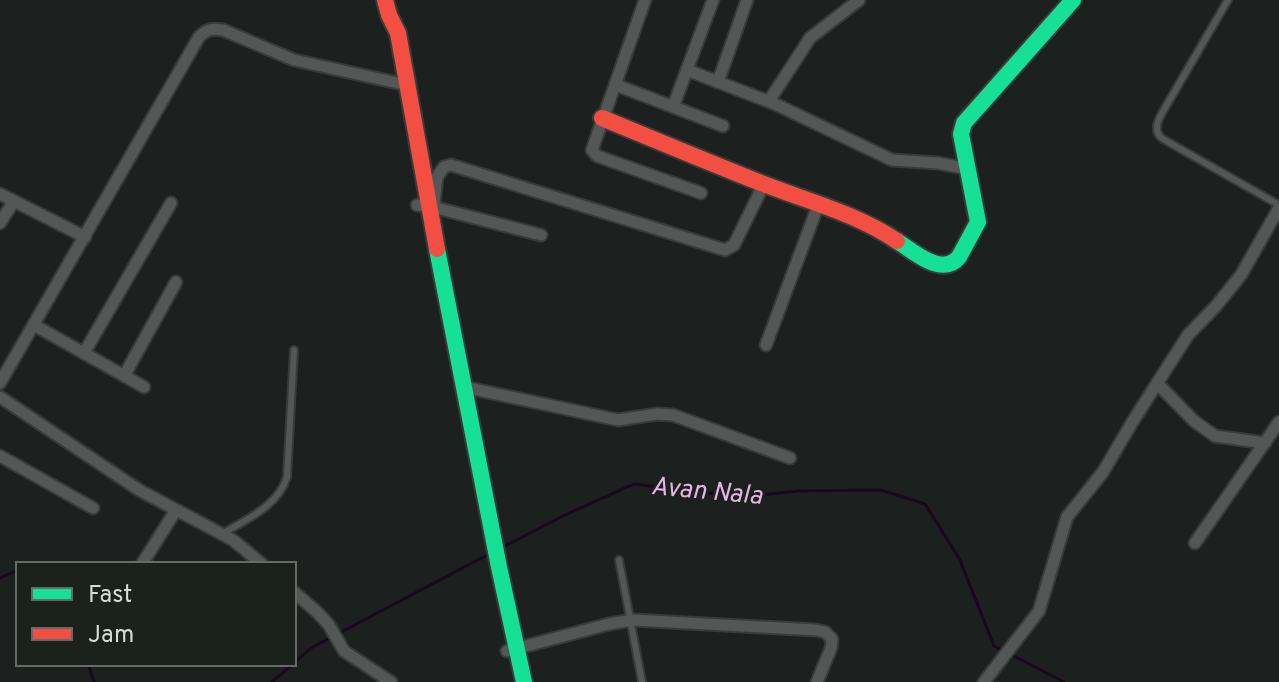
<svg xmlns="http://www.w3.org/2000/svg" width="1279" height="682" font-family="Overpass,sans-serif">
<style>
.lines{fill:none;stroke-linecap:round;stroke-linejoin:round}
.stream{stroke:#1b071d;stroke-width:3}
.lane-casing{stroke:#393b3a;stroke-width:10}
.street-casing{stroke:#393b3a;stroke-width:15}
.fast-casing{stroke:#393b3a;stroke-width:20}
.jam-casing{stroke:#393b3a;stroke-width:20}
.lane{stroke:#535755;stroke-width:6}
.street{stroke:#535755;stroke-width:11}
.fast{stroke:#16e098;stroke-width:16}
.jam{stroke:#f24e42;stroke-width:16}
.labels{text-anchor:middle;stroke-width:6;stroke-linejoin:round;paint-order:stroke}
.water-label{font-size:26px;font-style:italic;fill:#e7b5e8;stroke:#1b211d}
</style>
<rect width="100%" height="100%" fill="#1c201e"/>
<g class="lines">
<g class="stream">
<path d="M 503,547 L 567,514 L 634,484 L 741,497 L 798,491 L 881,490 L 925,504 L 959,558 L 994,646 L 1003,651"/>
<path d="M 0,578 L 18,570"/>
<path d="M 1010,654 L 1064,682"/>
<path d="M 294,663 L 311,648 L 489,554"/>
<path d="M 88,664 L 94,682"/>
<path d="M 272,682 L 293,664"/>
</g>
<g class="lane-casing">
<g id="lane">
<path d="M 1228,0 L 1162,113 C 1157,122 1153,132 1163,139 L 1279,205"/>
<path d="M 222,534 C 247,519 278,506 287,477 L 294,350"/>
<path d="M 619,560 L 642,682"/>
</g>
</g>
<g class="street-casing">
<g id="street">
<path d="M 645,0 L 592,150 L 597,156 L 701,193"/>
<path d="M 687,70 L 775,104 L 892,160 L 938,163 L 968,169"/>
<path d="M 718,82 L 747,0"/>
<path d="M 616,85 L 723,126"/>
<path d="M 769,101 L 810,38 L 859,0"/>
<path d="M 673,107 L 713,0"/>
<path d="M 0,194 L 85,237"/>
<path d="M 434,203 L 437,177 L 444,167 L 451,165 L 725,250 L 734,245 L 764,184"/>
<path d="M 417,205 L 433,207 L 541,235"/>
<path d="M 0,223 L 14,201"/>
<path d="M 34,325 L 144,387"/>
<path d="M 766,345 L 819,203"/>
<path d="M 84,353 L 171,203"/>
<path d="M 124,376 L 176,282"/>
<path d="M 0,383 L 199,37 C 207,29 212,28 223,30 L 294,60 L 407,85"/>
<path d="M 1157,383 L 1194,421 L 1215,436 L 1265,443"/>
<path d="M 464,387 L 618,420 L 657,414 L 673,415 L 790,458"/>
<path d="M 0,397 L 139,490 L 233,540 L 262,564"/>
<path d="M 0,456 L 93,508"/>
<path d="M 1195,543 L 1279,422"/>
<path d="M 142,564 L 176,510"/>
<path d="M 294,592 L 317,612 L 329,625 L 344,651 L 391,682"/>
<path d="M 507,651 L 609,624 L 633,620 L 816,630 L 825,632 L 832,639 L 831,648 L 817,682"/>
<path d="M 984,682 L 1039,611 L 1067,517 L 1103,472 L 1133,421 L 1188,335 L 1216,306 L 1241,275 L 1279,208"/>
</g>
</g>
<g class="fast-casing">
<g id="fast">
<path d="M 897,241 C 913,251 942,278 959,257 L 978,222 L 961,134 L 964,123 L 1073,0"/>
<path d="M 437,249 L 499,567 L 524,682"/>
</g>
</g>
<g class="jam-casing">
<g id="jam">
<path d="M 385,0 L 389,15 L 398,33 L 437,249"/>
<path d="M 602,118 C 655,140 708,162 761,183 C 807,201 855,213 897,241"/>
</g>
</g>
<use href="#lane" class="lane"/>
<use href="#street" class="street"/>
<use href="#fast" class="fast"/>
<use href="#jam" class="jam"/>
</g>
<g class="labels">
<g class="water-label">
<text transform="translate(707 490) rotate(5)" y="9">Avan Nala</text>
</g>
</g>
<rect x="16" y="562" width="280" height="104" fill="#1b211d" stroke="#666b68" stroke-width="2"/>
<rect x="32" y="588" width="40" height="12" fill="#16e098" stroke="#666b68" stroke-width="2"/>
<text x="88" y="602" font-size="24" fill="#d7dbd8">Fast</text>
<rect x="32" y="628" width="40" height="12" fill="#f24e42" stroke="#666b68" stroke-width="2"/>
<text x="88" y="642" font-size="24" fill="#d7dbd8">Jam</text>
</svg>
